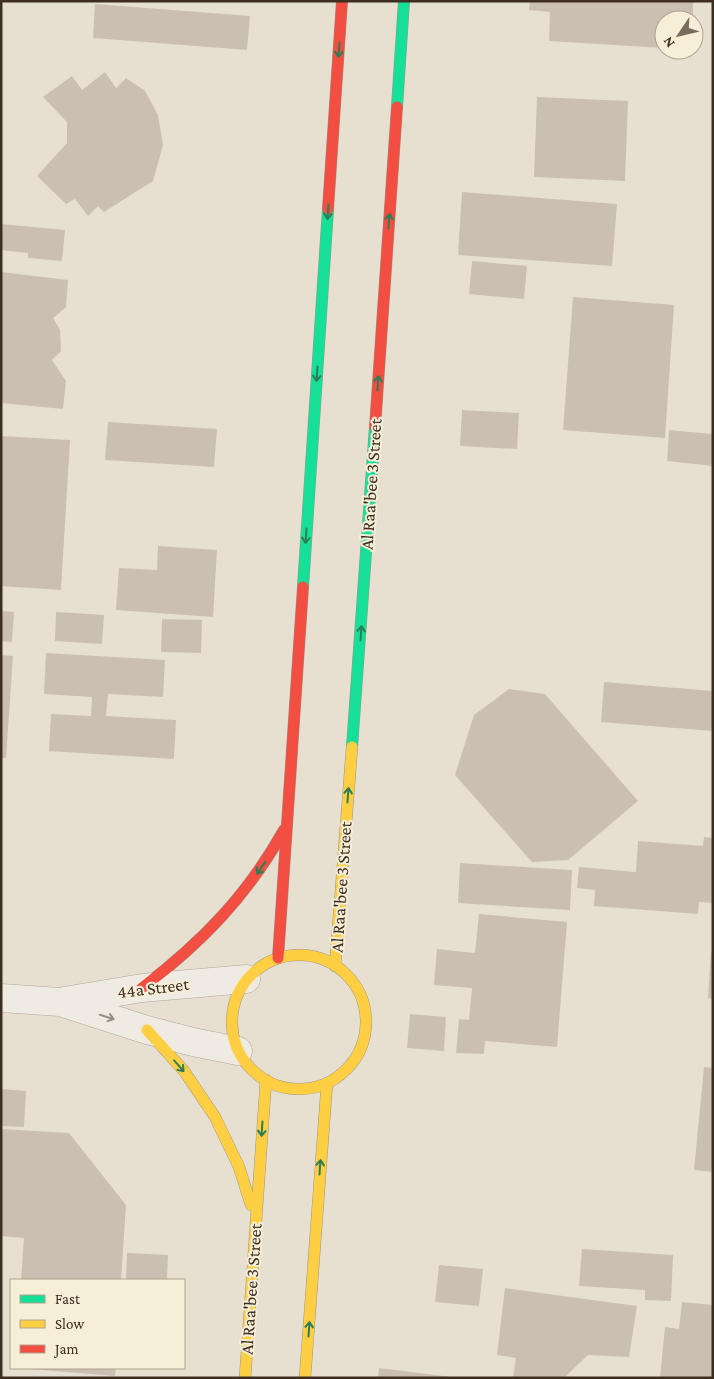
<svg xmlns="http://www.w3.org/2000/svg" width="714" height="1379" font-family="'Crimson Pro',serif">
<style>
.building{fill:#cbbfb2}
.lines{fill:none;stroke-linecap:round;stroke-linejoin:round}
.street-casing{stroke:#ada599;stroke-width:29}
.fast-casing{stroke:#9c958a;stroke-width:12}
.slow-casing{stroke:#9c958a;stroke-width:12}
.jam-casing{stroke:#9c958a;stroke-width:12}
.street{stroke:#efebe3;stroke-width:28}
.fast{stroke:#16e098;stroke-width:11}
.slow{stroke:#ffcf43;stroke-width:11}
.jam{stroke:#f24e42;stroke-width:11}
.oneway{stroke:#2b7e56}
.oneway2{stroke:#968c82}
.labels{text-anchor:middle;stroke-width:4;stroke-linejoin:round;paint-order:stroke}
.street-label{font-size:18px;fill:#3d2e20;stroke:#f7eed8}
</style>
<rect width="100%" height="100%" fill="#e7e0d1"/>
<g class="building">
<path d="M 530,1 L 693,1 L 693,20 L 664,20 L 664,48 L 549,41 L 550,12 L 529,10 Z"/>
<path d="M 95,4 L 250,16 L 247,50 L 93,38 Z"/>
<path d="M 105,72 L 116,88 L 126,78 L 145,91 L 158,115 L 163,145 L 153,181 L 104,212 L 98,206 L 88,216 L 75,199 L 66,204 L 37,176 L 67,143 L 67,122 L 43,97 L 72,76 L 82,90 Z"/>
<path d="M 537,97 L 628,101 L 625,181 L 534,177 Z"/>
<path d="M 462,192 L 617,204 L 612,266 L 458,255 Z"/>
<path d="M 1,224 L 65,230 L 62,261 L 28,258 L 28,253 L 1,250 Z"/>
<path d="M 472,261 L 527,266 L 524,299 L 469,294 Z"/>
<path d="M 1,272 L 68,280 L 66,307 L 53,318 L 60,330 L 61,351 L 52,360 L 66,381 L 63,409 L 1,403 Z"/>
<path d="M 573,297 L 674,305 L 665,438 L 563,430 Z"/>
<path d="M 462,410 L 519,413 L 517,449 L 460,446 Z"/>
<path d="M 108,422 L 217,429 L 214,467 L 105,460 Z"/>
<path d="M 669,430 L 713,434 L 713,466 L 667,461 Z"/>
<path d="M 1,436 L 70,440 L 61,590 L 1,586 Z"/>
<path d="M 158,546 L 217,550 L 213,617 L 116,610 L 119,568 L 157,570 Z"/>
<path d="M 1,611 L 14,612 L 12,642 L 1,641 Z"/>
<path d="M 56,612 L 104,615 L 102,644 L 55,641 Z"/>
<path d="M 162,619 L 202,620 L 201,653 L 161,652 Z"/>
<path d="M 46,653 L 165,660 L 163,697 L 108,694 L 106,716 L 176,720 L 174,759 L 49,751 L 51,714 L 91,716 L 92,697 L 44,694 Z"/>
<path d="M 1,655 L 13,656 L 6,758 L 1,758 Z"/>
<path d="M 604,682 L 713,691 L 713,731 L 601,722 Z"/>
<path d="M 509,689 L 545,694 L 638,801 L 568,860 L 532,862 L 455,775 L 474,715 Z"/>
<path d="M 704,837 L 713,838 L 713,903 L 699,902 L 698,914 L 594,906 L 595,890 L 577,888 L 579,867 L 636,872 L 638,841 L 703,846 Z"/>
<path d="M 460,863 L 572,870 L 570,910 L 458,903 Z"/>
<path d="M 479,914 L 567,922 L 557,1047 L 485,1041 L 484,1054 L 456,1053 L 459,1019 L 469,1020 L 472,988 L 434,985 L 437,949 L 475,953 Z"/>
<path d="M 711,952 L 713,952 L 713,999 L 708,998 Z"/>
<path d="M 410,1014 L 446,1017 L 444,1051 L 407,1048 Z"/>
<path d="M 704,1067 L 713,1068 L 713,1172 L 694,1170 Z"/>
<path d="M 1,1089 L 26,1091 L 24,1127 L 1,1126 Z"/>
<path d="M 1,1129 L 69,1133 L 126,1205 L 121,1280 L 21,1280 L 24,1238 L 1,1236 Z"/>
<path d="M 582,1249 L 673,1255 L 671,1301 L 645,1300 L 645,1290 L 579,1286 Z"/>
<path d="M 127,1253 L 168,1255 L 167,1280 L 126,1280 Z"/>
<path d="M 439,1265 L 483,1269 L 479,1306 L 435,1302 Z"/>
<path d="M 505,1288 L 637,1306 L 629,1357 L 588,1355 L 564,1378 L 513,1378 L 516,1358 L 497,1355 Z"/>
<path d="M 682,1302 L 713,1305 L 713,1378 L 660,1378 L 665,1327 L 679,1329 Z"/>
<path d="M 29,1368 L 116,1368 L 115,1376 L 29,1369 Z"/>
<path d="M 379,1368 L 451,1377 L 451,1378 L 378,1378 Z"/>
</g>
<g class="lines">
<g class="street-casing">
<g id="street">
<path d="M 1,998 L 60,1002 L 147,1030 L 193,1042 L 238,1051"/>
<path d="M 64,1001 L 142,988 L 246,979"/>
</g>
</g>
<g class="fast-casing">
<g id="fast">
<path d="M 397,107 L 404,1"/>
<path d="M 303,587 L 328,209"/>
<path d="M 352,747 L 375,427"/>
</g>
</g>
<g class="slow-casing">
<g id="slow">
<circle cx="299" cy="1022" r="67"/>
<path d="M 335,966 L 352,747"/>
<path d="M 147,1030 L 184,1071 L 215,1117 L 239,1167 L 251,1205"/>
<path d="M 245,1378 L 266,1080"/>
<path d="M 305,1378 L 327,1083"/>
</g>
</g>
<g class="jam-casing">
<g id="jam">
<path d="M 328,209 L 342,1"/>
<path d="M 375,427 L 397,107"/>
<path d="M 278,958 L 303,587"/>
<path d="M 142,988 C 202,942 247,896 284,830"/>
</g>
</g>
<use href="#street" class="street"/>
<use href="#fast" class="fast"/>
<use href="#slow" class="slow"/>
<use href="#jam" class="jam"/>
</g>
<defs><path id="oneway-shaft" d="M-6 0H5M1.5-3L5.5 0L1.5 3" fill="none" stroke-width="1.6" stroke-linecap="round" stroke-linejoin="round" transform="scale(1.25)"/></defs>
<g class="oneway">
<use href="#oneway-shaft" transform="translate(339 50) rotate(94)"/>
<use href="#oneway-shaft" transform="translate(328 212) rotate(94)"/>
<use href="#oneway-shaft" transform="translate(389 221) rotate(-86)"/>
<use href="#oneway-shaft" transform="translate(317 374) rotate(94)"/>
<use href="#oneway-shaft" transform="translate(378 383) rotate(-86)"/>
<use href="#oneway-shaft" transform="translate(306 536) rotate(94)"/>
<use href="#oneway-shaft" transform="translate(361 633) rotate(-86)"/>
<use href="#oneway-shaft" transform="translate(348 795) rotate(-86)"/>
<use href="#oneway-shaft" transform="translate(261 868) rotate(125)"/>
<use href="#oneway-shaft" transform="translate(179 1066) rotate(49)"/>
<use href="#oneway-shaft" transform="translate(262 1129) rotate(94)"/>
<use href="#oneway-shaft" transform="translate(320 1167) rotate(-86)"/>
<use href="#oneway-shaft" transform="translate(309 1329) rotate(-86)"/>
</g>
<use class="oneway2" href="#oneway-shaft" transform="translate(107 1017) rotate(18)"/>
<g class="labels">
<g class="street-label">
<text transform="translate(371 484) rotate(-86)" y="6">Al Raa'bee 3 Street</text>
<text transform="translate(341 887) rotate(-86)" y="6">Al Raa'bee 3 Street</text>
<text transform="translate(153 988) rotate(-7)" y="6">44a Street</text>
<text transform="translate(251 1289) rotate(-86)" y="6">Al Raa'bee 3 Street</text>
</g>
</g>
<rect width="714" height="1379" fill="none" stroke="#3d2e20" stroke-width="5"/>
<rect x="10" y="1279" width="175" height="90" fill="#f7eed8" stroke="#ada18e"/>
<rect x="20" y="1295" width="25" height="8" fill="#16e098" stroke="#ada18e"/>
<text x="55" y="1304" font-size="15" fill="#3d2e20">Fast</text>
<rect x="20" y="1320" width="25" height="8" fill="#ffcf43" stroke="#ada18e"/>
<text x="55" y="1329" font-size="15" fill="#3d2e20">Slow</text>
<rect x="20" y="1345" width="25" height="8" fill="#f24e42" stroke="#ada18e"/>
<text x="55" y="1354" font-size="15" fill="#3d2e20">Jam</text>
<g transform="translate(679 35) rotate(235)"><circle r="24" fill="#f7eed8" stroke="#ada18e"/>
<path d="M0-4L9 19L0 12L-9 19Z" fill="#786c5e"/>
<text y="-8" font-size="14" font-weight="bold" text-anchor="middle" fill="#3d2e20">N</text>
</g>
</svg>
